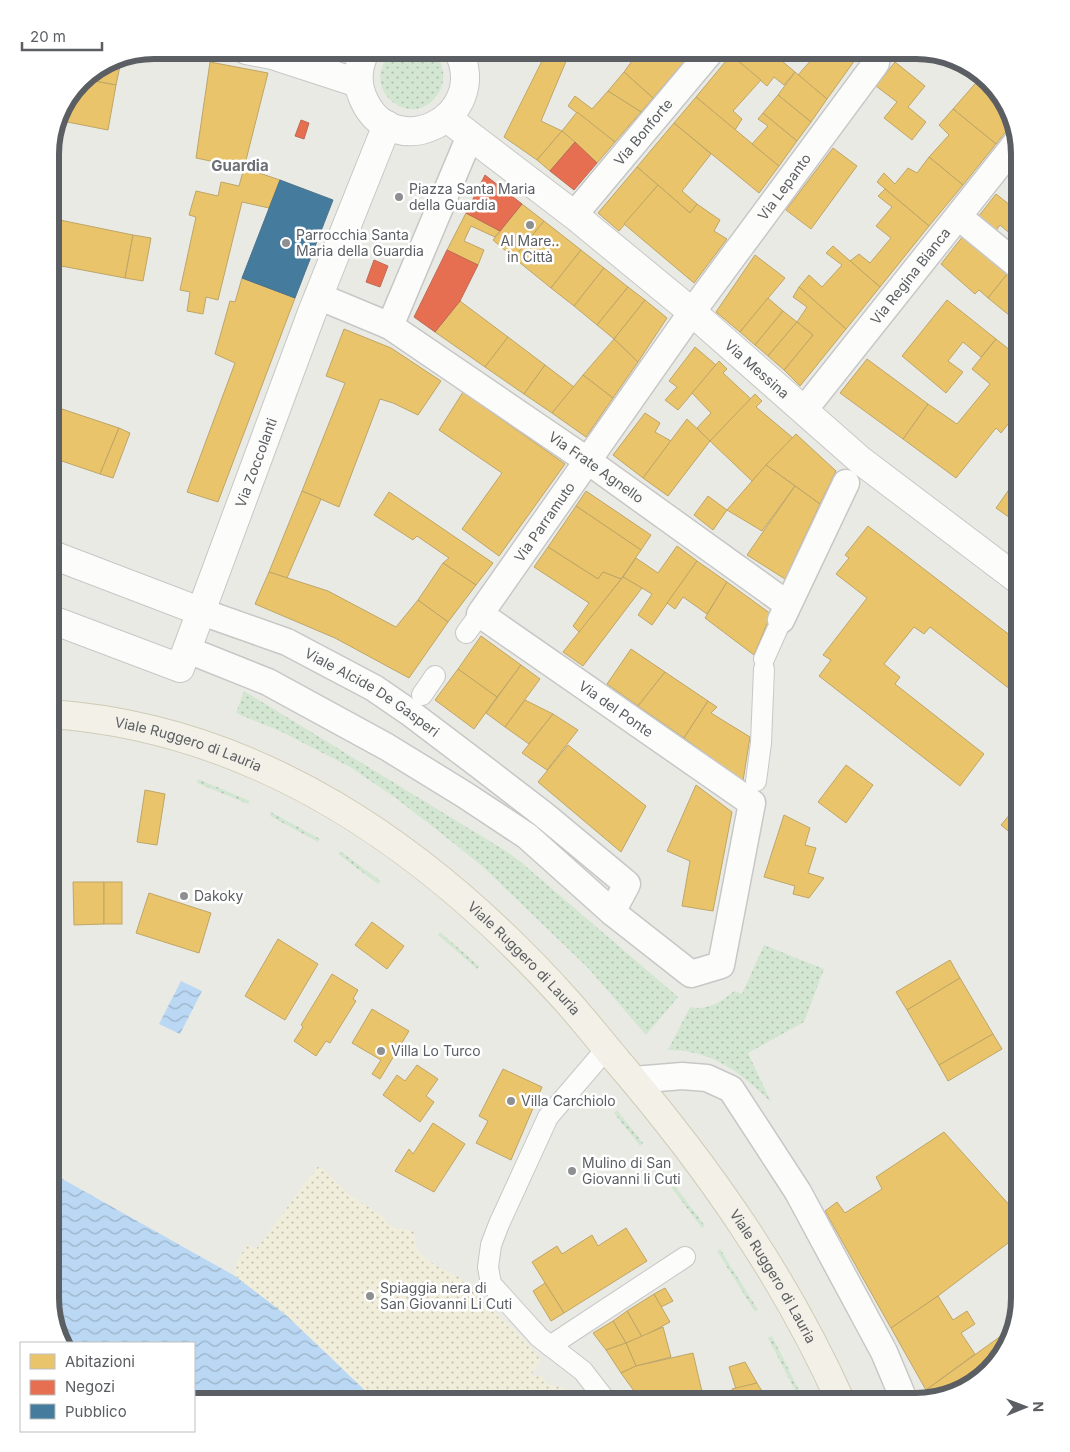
<svg xmlns="http://www.w3.org/2000/svg" width="1070" height="1452" font-family="Inter,sans-serif">
<style>
.grass{fill:url(#grass-dots)}
.sand{fill:url(#sand-dots)}
.water{fill:url(#water-waves)}
.homes{fill:#e9c46a;stroke:#bea568}
.shops{fill:#e76f51;stroke:#bd6a56}
.public{fill:#457b9d;stroke:#4c728b}
.lines{fill:none;stroke-linecap:round;stroke-linejoin:round}
.pedestrian-casing{stroke:#c7c7c7;stroke-width:22}
.minor-casing{stroke:#c7c7c7;stroke-width:29}
.secondary-casing{stroke:#c7c7c7;stroke-width:30}
.primary-casing{stroke:#d0cbb5;stroke-width:30}
.pedestrian{stroke:#fcfcfb;stroke-width:20}
.minor{stroke:#fcfcfb;stroke-width:26}
.secondary{stroke:#fcfcfb;stroke-width:28}
.primary{stroke:#f2f0e7;stroke-width:28}
.poi-dot{fill:#8d8f90;stroke:#fff;stroke-width:2}
.labels{text-anchor:middle;stroke-width:5;stroke-linejoin:round;paint-order:stroke}
.street-label{font-size:14px;fill:#5b5e62;stroke:#fff}
.poi-label{font-size:14px;fill:#5b5e62;stroke:#fff;text-anchor:start}
.neighbourhood-label{font-size:15px;font-weight:bold;fill:#6c7074;stroke:#fff}
.rim{fill:none;stroke:#5b5e62;stroke-width:6}
</style>
<defs>
<pattern id="grass-dots" width="8" height="8" patternUnits="userSpaceOnUse" patternTransform="scale(1.25)"><rect width="8" height="8" fill="#d3e6d2"/><path d="M2 2h.1M6 6h.1" fill="none" stroke="#aebeae" stroke-width="1.8" stroke-linecap="round"/></pattern>
<pattern id="sand-dots" width="8" height="8" patternUnits="userSpaceOnUse" patternTransform="scale(1.25)"><rect width="8" height="8" fill="#f1eddb"/><path d="M2 2h.1M6 6h.1" fill="none" stroke="#c6c3b5" stroke-width="1.8" stroke-linecap="round"/></pattern>
<pattern id="water-waves" width="16" height="10" patternUnits="userSpaceOnUse" patternTransform="scale(1.25)"><rect width="16" height="10" fill="#bad8f3"/><path d="M0 5q4-4 8 0t8 0" fill="none" stroke="#9ab2c8"/></pattern>
</defs>
<rect width="100%" height="100%" fill="#eaeae5"/>
<g class="grass">
<path d="M 395,50 C 403,50 423,48 430,51 C 444,59 447,80 439,92 C 414,136 352,86 395,50 Z"/>
<path d="M 244,691 L 509,853 L 522,863 L 678,997 L 646,1035 L 588,968 L 482,866 L 442,834 L 397,799 L 350,767 L 282,732 L 236,713 Z"/>
<path d="M 198,779 L 250,801 L 248,804 L 197,783 Z"/>
<path d="M 271,812 L 320,839 L 318,842 L 270,816 Z"/>
<path d="M 340,851 L 381,881 L 378,884 L 338,854 Z"/>
<path d="M 440,932 L 479,966 L 477,969 L 438,935 Z"/>
<path d="M 764,945 L 824,969 L 804,1022 L 748,1053 L 771,1102 C 740,1072 712,1050 668,1050 L 690,1007 C 707,1011 722,1002 734,991 L 742,994 Z"/>
<path d="M 617,1110 L 643,1143 L 640,1146 L 614,1113 Z"/>
<path d="M 658,1163 L 705,1226 L 702,1228 L 655,1166 Z"/>
<path d="M 720,1249 L 758,1310 L 755,1312 L 717,1251 Z"/>
<path d="M 772,1336 L 805,1402 L 801,1402 L 768,1338 Z"/>
</g>
<path class="sand" d="M 319,1165 L 352,1197 L 382,1215 L 388,1224 L 398,1229 L 414,1231 C 415,1236 414,1242 416,1247 C 420,1257 447,1273 458,1276 L 525,1340 L 541,1360 L 531,1375 L 542,1377 L 547,1384 L 569,1389 L 581,1402 L 377,1402 L 326,1352 L 235,1276 L 236,1264 L 247,1244 L 256,1249 Z"/>
<g class="water">
<path d="M 181,981 L 202,991 L 180,1034 L 159,1024 Z"/>
<path d="M 50,1172 L 235,1276 L 286,1315 L 377,1402 L 194,1402 L 194,1343 L 62,1343 L 50,1298 Z"/>
</g>
<g class="homes">
<path d="M 555,50 L 567,59 L 541,121 L 562,131 L 537,160 L 504,137 L 542,61 Z"/>
<path d="M 632,50 L 694,50 L 653,98 L 624,72 L 637,54 Z"/>
<path d="M 734,50 L 769,50 L 795,72 L 784,85 L 774,77 L 767,86 L 731,55 Z"/>
<path d="M 820,50 L 844,50 L 855,60 L 827,99 L 798,75 Z"/>
<path d="M 731,55 L 761,80 L 733,111 L 742,119 L 735,130 L 696,97 Z"/>
<path d="M 210,62 L 268,73 L 244,168 L 196,158 Z"/>
<path d="M 895,62 L 925,86 L 908,107 L 926,122 L 912,140 L 884,118 L 897,102 L 876,86 Z"/>
<path d="M 105,63 L 120,66 L 116,85 L 83,79 Z"/>
<path d="M 624,72 L 653,98 L 641,112 L 608,91 Z"/>
<path d="M 795,72 L 827,99 L 811,122 L 778,95 Z"/>
<path d="M 981,77 L 1006,102 L 1012,124 L 996,144 L 953,109 Z"/>
<path d="M 83,79 L 116,85 L 108,130 L 57,120 L 61,108 Z"/>
<path d="M 608,91 L 641,112 L 615,142 L 568,106 L 575,96 L 592,109 Z"/>
<path d="M 778,95 L 811,122 L 797,141 L 763,113 Z"/>
<path d="M 696,97 L 779,166 L 759,193 L 674,123 Z"/>
<path d="M 953,109 L 996,144 L 963,185 L 929,157 L 949,135 L 939,125 Z"/>
<path d="M 577,112 L 615,142 L 597,163 L 562,131 Z"/>
<path d="M 763,113 L 797,141 L 779,166 L 752,144 L 768,126 L 758,119 Z"/>
<path d="M 674,123 L 711,154 L 682,191 L 697,204 L 690,213 L 637,167 Z"/>
<path d="M 562,131 L 575,142 L 550,171 L 537,160 Z"/>
<path d="M 833,148 L 857,166 L 811,229 L 786,210 Z"/>
<path d="M 929,157 L 963,185 L 929,226 L 877,182 L 884,173 L 895,184 L 908,168 L 917,173 Z"/>
<path d="M 637,167 L 658,185 L 619,231 L 598,213 Z"/>
<path d="M 244,168 L 280,180 L 269,208 L 242,202 L 218,300 L 206,297 L 203,314 L 187,311 L 190,292 L 180,290 L 196,217 L 189,215 L 196,191 L 218,196 L 221,182 L 239,186 Z"/>
<path d="M 658,185 L 690,213 L 697,204 L 720,220 L 714,231 L 727,239 L 694,283 L 624,224 Z"/>
<path d="M 885,189 L 929,226 L 880,287 L 850,261 L 859,254 L 870,263 L 891,238 L 876,226 L 892,207 L 878,196 Z"/>
<path d="M 996,194 L 1020,213 L 1020,242 L 1000,225 L 992,236 L 975,221 Z"/>
<path d="M 1020,198 L 1020,213 L 1013,207 Z"/>
<path d="M 522,204 L 544,221 L 514,258 L 493,240 Z"/>
<path d="M 466,213 L 500,231 L 495,237 L 471,226 L 464,241 L 484,250 L 478,265 L 447,250 Z"/>
<path d="M 50,218 L 133,235 L 125,278 L 56,265 L 50,333 Z"/>
<path d="M 544,221 L 581,250 L 551,288 L 514,258 Z"/>
<path d="M 133,235 L 151,238 L 143,281 L 125,278 Z"/>
<path d="M 963,236 L 1008,273 L 988,298 L 979,290 L 975,294 L 941,264 Z"/>
<path d="M 833,246 L 880,287 L 846,329 L 799,287 L 809,275 L 822,287 L 842,265 L 826,253 Z"/>
<path d="M 581,250 L 604,268 L 574,306 L 551,288 Z"/>
<path d="M 755,255 L 785,278 L 740,332 L 716,312 Z"/>
<path d="M 604,268 L 628,287 L 597,325 L 574,306 Z"/>
<path d="M 1008,273 L 1020,282 L 1020,324 L 988,298 Z"/>
<path d="M 242,278 L 295,298 L 218,502 L 187,492 L 235,363 L 215,354 L 230,301 L 235,302 Z"/>
<path d="M 628,287 L 645,300 L 614,339 L 597,325 Z"/>
<path d="M 799,287 L 846,329 L 800,386 L 784,370 L 813,335 L 797,322 L 807,307 L 793,297 Z"/>
<path d="M 768,298 L 783,311 L 755,345 L 740,332 Z"/>
<path d="M 645,300 L 667,318 L 638,362 L 614,339 Z"/>
<path d="M 947,300 L 996,339 L 981,357 L 963,342 L 948,361 L 963,372 L 946,393 L 902,356 Z"/>
<path d="M 460,301 L 508,337 L 485,367 L 435,332 Z"/>
<path d="M 783,311 L 797,322 L 768,356 L 755,345 Z"/>
<path d="M 797,322 L 813,335 L 784,370 L 768,356 Z"/>
<path d="M 344,329 L 391,348 L 441,381 L 418,415 L 393,403 L 380,399 L 339,507 L 302,491 L 345,383 L 326,376 Z"/>
<path d="M 508,337 L 545,365 L 524,394 L 485,367 Z"/>
<path d="M 614,339 L 638,362 L 613,398 L 583,375 Z"/>
<path d="M 996,339 L 1020,358 L 1020,409 L 1001,433 L 996,428 L 956,478 L 903,439 L 928,404 L 957,424 L 990,384 L 972,369 Z"/>
<path d="M 695,347 L 716,365 L 678,410 L 665,400 L 677,387 L 669,381 Z"/>
<path d="M 867,359 L 928,404 L 903,439 L 840,393 Z"/>
<path d="M 719,361 L 727,369 L 723,373 L 751,399 L 710,441 L 697,428 L 711,413 L 692,393 Z"/>
<path d="M 545,365 L 574,387 L 552,413 L 524,394 Z"/>
<path d="M 583,375 L 613,398 L 586,437 L 552,413 Z"/>
<path d="M 463,392 L 565,464 L 499,556 L 462,529 L 502,473 L 439,430 Z"/>
<path d="M 755,394 L 762,401 L 756,407 L 793,438 L 752,481 L 710,441 Z"/>
<path d="M 50,405 L 119,428 L 100,474 L 50,457 Z"/>
<path d="M 645,413 L 660,423 L 655,432 L 671,441 L 643,478 L 613,455 Z"/>
<path d="M 687,419 L 710,441 L 668,496 L 643,478 Z"/>
<path d="M 119,428 L 130,433 L 113,478 L 100,474 Z"/>
<path d="M 796,434 L 836,471 L 820,504 L 766,465 Z"/>
<path d="M 766,465 L 795,486 L 762,531 L 727,510 Z"/>
<path d="M 1020,474 L 1020,525 L 996,508 Z"/>
<path d="M 795,486 L 820,504 L 785,579 L 747,555 Z"/>
<path d="M 302,491 L 321,499 L 287,578 L 269,572 Z"/>
<path d="M 586,491 L 651,535 L 641,550 L 576,506 Z"/>
<path d="M 389,492 L 493,563 L 476,585 L 443,563 L 449,558 L 417,536 L 413,540 L 374,515 Z"/>
<path d="M 708,496 L 727,510 L 713,530 L 694,515 Z"/>
<path d="M 576,506 L 641,550 L 621,579 L 603,572 L 598,579 L 548,547 Z"/>
<path d="M 868,526 L 1020,643 L 1020,697 L 930,627 L 924,634 L 914,627 L 884,664 L 900,677 L 895,684 L 984,754 L 960,786 L 819,676 L 831,660 L 823,655 L 867,598 L 836,574 L 849,558 L 845,555 Z"/>
<path d="M 677,546 L 697,561 L 652,625 L 638,615 L 652,594 L 623,577 L 636,558 L 658,573 Z"/>
<path d="M 548,547 L 598,579 L 603,572 L 621,579 L 580,633 L 573,626 L 589,603 L 534,567 Z"/>
<path d="M 697,561 L 727,582 L 707,614 L 683,597 L 675,609 L 667,603 Z"/>
<path d="M 443,563 L 476,585 L 448,622 L 418,600 Z"/>
<path d="M 269,572 L 328,591 L 396,627 L 418,600 L 448,622 L 409,678 L 335,638 L 255,604 Z"/>
<path d="M 623,577 L 642,588 L 583,666 L 563,652 Z"/>
<path d="M 727,582 L 771,614 L 754,655 L 705,618 Z"/>
<path d="M 481,636 L 521,665 L 497,697 L 458,669 Z"/>
<path d="M 631,649 L 665,672 L 638,706 L 607,684 Z"/>
<path d="M 521,665 L 540,679 L 505,727 L 486,713 Z"/>
<path d="M 458,669 L 497,697 L 474,729 L 435,700 Z"/>
<path d="M 665,672 L 708,701 L 684,738 L 638,706 Z"/>
<path d="M 525,700 L 553,714 L 529,744 L 505,727 Z"/>
<path d="M 708,701 L 717,707 L 711,713 L 750,737 L 743,781 L 684,738 Z"/>
<path d="M 553,714 L 578,730 L 547,770 L 522,753 Z"/>
<path d="M 568,745 L 646,806 L 621,852 L 538,782 Z"/>
<path d="M 846,765 L 873,785 L 846,823 L 818,802 Z"/>
<path d="M 696,785 L 732,812 L 713,911 L 682,906 L 690,861 L 667,851 Z"/>
<path d="M 145,790 L 165,794 L 157,845 L 137,842 Z"/>
<path d="M 1020,802 L 1020,841 L 1001,825 Z"/>
<path d="M 784,815 L 810,828 L 805,845 L 816,848 L 808,873 L 824,878 L 809,898 L 793,894 L 795,886 L 764,877 Z"/>
<path d="M 73,882 L 104,882 L 104,924 L 74,925 Z"/>
<rect x="104" y="882" width="18" height="42"/>
<path d="M 149,893 L 211,913 L 199,953 L 136,933 Z"/>
<path d="M 372,922 L 404,946 L 387,969 L 355,945 Z"/>
<path d="M 278,939 L 318,964 L 285,1020 L 245,996 Z"/>
<path d="M 950,960 L 960,978 L 907,1010 L 896,992 Z"/>
<path d="M 332,974 L 358,990 L 353,999 L 356,1001 L 330,1043 L 326,1041 L 316,1056 L 294,1041 L 303,1027 L 301,1025 Z"/>
<path d="M 960,978 L 993,1034 L 939,1065 L 907,1010 Z"/>
<path d="M 372,1009 L 409,1031 L 380,1079 L 372,1074 L 381,1060 L 352,1043 Z"/>
<path d="M 993,1034 L 1002,1049 L 948,1081 L 939,1065 Z"/>
<path d="M 417,1065 L 438,1079 L 426,1096 L 434,1102 L 420,1122 L 383,1095 L 397,1075 L 405,1081 Z"/>
<path d="M 503,1069 L 542,1087 L 511,1160 L 476,1143 L 488,1121 L 479,1116 Z"/>
<path d="M 433,1123 L 465,1144 L 434,1192 L 395,1171 L 409,1149 L 413,1154 Z"/>
<path d="M 944,1132 L 1020,1217 L 1020,1234 L 938,1296 L 891,1328 L 825,1211 L 837,1202 L 845,1213 L 882,1189 L 876,1177 Z"/>
<path d="M 626,1228 L 647,1261 L 564,1313 L 532,1262 L 557,1246 L 562,1254 L 592,1235 L 598,1246 Z"/>
<path d="M 545,1283 L 564,1313 L 551,1321 L 533,1291 Z"/>
<path d="M 665,1288 L 673,1301 L 661,1307 L 654,1294 Z"/>
<path d="M 654,1294 L 670,1322 L 642,1337 L 627,1311 Z"/>
<path d="M 938,1296 L 953,1320 L 967,1311 L 975,1324 L 961,1333 L 975,1354 L 926,1390 L 891,1328 Z"/>
<path d="M 627,1311 L 642,1337 L 626,1343 L 613,1321 Z"/>
<path d="M 613,1321 L 626,1343 L 606,1350 L 593,1333 Z"/>
<path d="M 663,1327 L 671,1357 L 636,1366 L 626,1343 Z"/>
<path d="M 1012,1328 L 1006,1350 L 1000,1356 L 997,1354 L 993,1357 L 995,1361 L 968,1388 L 930,1398 L 926,1390 Z"/>
<path d="M 626,1343 L 636,1366 L 621,1373 L 606,1350 Z"/>
<path d="M 693,1353 L 703,1396 L 689,1397 L 673,1402 L 642,1402 L 621,1373 L 636,1366 Z"/>
<path d="M 745,1362 L 757,1383 L 736,1389 L 729,1367 Z"/>
<path d="M 757,1383 L 765,1396 L 735,1402 L 732,1389 Z"/>
<path d="M 703,1396 L 704,1402 L 690,1402 L 689,1397 Z"/>
<path d="M 689,1397 L 690,1402 L 673,1402 Z"/>
</g>
<g class="shops">
<path d="M 530,50 L 555,50 L 542,61 Z"/>
<path d="M 301,120 L 309,123 L 304,139 L 295,136 Z"/>
<path d="M 575,142 L 597,163 L 574,190 L 550,171 Z"/>
<path d="M 485,175 L 522,204 L 500,231 L 466,213 Z"/>
<path d="M 447,250 L 478,265 L 460,301 L 435,332 L 414,317 Z"/>
<path d="M 374,260 L 388,266 L 380,287 L 366,282 Z"/>
</g>
<path class="public" d="M 280,180 L 333,200 L 295,298 L 242,278 Z"/>
<g class="lines">
<g class="pedestrian-casing">
<g id="pedestrian">
<path d="M 466,633 L 480,614"/>
<path d="M 764,659 L 777,630"/>
<path d="M 422,695 L 435,676"/>
<path d="M 756,781 L 761,743 L 764,669"/>
<path d="M 607,1048 L 548,1117 L 499,1224 L 491,1245 L 488,1267 L 491,1284 L 539,1337 L 583,1371 L 607,1402"/>
<path d="M 550,1346 L 685,1257"/>
</g>
</g>
<g class="minor-casing">
<g id="minor">
<path id="s1" d="M 574,215 L 712,50"/>
<path d="M 959,217 L 1020,267"/>
<path id="s2" d="M 318,296 L 390,326 L 588,461 L 787,604"/>
<path d="M 390,326 L 470,136"/>
<path id="s3" d="M 804,410 L 1017,142"/>
<path id="s4" d="M 202,612 L 287,642 L 374,688 L 409,712 L 479,765 L 544,815 L 627,884 L 612,912"/>
<path d="M 781,620 L 846,483"/>
<path id="s5" d="M 188,650 L 268,682 L 387,747 L 465,795 L 527,836 L 612,912 L 691,974 L 721,965 L 752,803 L 480,614 L 692,312 L 876,63"/>
<path d="M 634,1080 L 682,1076 L 707,1078 L 731,1089 L 798,1192 L 884,1352 L 905,1402"/>
</g>
</g>
<g class="secondary-casing">
<g id="secondary">
<path d="M 246,50 L 272,55 L 358,83"/>
<path d="M 366,50 C 358,65 356,82 363,98 C 392,166 492,119 458,50"/>
<path id="s6" d="M 447,118 L 574,215 L 692,312 L 860,460 L 1020,581"/>
<path d="M 50,554 L 202,612"/>
<path id="s7" d="M 50,619 L 180,668 L 311,315 L 387,125"/>
</g>
</g>
<g class="primary-casing">
<g id="primary">
<path id="s8" d="M 50,714 C 258,728 430,849 566,1000 C 584,1020 601,1042 619,1063 C 708,1167 785,1277 841,1402"/>
</g>
</g>
<use href="#pedestrian" class="pedestrian"/>
<use href="#minor" class="minor"/>
<use href="#secondary" class="secondary"/>
<use href="#primary" class="primary"/>
</g>
<g class="poi-dot">
<circle cx="399" cy="197" r="5"/>
<circle cx="530" cy="225" r="5"/>
<circle cx="286" cy="243" r="5"/>
<circle cx="184" cy="896" r="5"/>
<circle cx="381" cy="1051" r="5"/>
<circle cx="511" cy="1101" r="5"/>
<circle cx="572" cy="1171" r="5"/>
<circle cx="370" cy="1296" r="5"/>
</g>
<g class="labels">
<g class="street-label">
<text dy="5" stroke="none"><textPath href="#s1" startOffset="108">Via Bonforte</textPath></text>
<text dy="5" stroke="none"><textPath href="#s5" startOffset="1654">Via Lepanto</textPath></text>
<text dy="5" stroke="none"><textPath href="#s3" startOffset="171">Via Regina Bianca</textPath></text>
<text dy="5" stroke="none"><textPath href="#s6" startOffset="399">Via Messina</textPath></text>
<text dy="5" stroke="none"><textPath href="#s7" startOffset="358">Via Zoccolanti</textPath></text>
<text dy="5" stroke="none"><textPath href="#s2" startOffset="328">Via Frate Agnello</textPath></text>
<text dy="5" stroke="none"><textPath href="#s5" startOffset="1242">Via Parramuto</textPath></text>
<text dy="5" stroke="none"><textPath href="#s4" startOffset="189">Viale Alcide De Gasperi</textPath></text>
<text transform="translate(616 709) rotate(35)" y="5">Via del Ponte</text>
<text dy="5" stroke="none"><textPath href="#s8" startOffset="142">Viale Ruggero di Lauria</textPath></text>
<text dy="5" stroke="none"><textPath href="#s8" startOffset="546">Viale Ruggero di Lauria</textPath></text>
<text dy="5" stroke="none"><textPath href="#s8" startOffset="951">Viale Ruggero di Lauria</textPath></text>
</g>
<g class="poi-label">
<text x="409" y="194">Piazza Santa Maria<tspan x="409" dy="16">della Guardia</tspan></text>
<text x="296" y="240">Parrocchia Santa<tspan x="296" dy="16">Maria della Guardia</tspan></text>
<text x="530" y="246" text-anchor="middle">Al Mare..<tspan x="530" dy="16">in Città</tspan></text>
<text x="194" y="901">Dakoky</text>
<text x="391" y="1056">Villa Lo Turco</text>
<text x="521" y="1106">Villa Carchiolo</text>
<text x="582" y="1168">Mulino di San<tspan x="582" dy="16">Giovanni li Cuti</tspan></text>
<text x="380" y="1293">Spiaggia nera di<tspan x="380" dy="16">San Giovanni Li Cuti</tspan></text>
</g>
<g class="neighbourhood-label">
<text x="240" y="171">Guardia</text>
</g>
</g>
<path d="M0 0H1070V1452H0ZM154 59H916A95 95 0 0 1 1011 154V1298A95 95 0 0 1 916 1393H154A95 95 0 0 1 59 1298V154A95 95 0 0 1 154 59Z" fill="#fff" fill-rule="evenodd"/>
<path class="rim" d="M154 59H916A95 95 0 0 1 1011 154V1298A95 95 0 0 1 916 1393H154A95 95 0 0 1 59 1298V154A95 95 0 0 1 154 59Z"/>
<rect x="20" y="1342" width="175" height="90" fill="#ffffff" stroke="#bdbfc0"/>
<rect x="30" y="1354" width="25" height="15" fill="#e9c46a" stroke="#bdbfc0"/>
<text x="65" y="1367" font-size="15" fill="#5b5e62">Abitazioni</text>
<rect x="30" y="1380" width="25" height="15" fill="#e76f51" stroke="#bdbfc0"/>
<text x="65" y="1392" font-size="15" fill="#5b5e62">Negozi</text>
<rect x="30" y="1404" width="25" height="15" fill="#457b9d" stroke="#bdbfc0"/>
<text x="65" y="1417" font-size="15" fill="#5b5e62">Pubblico</text>
<g transform="translate(1025 1407) rotate(89)" stroke="#ffffff" stroke-width="4" paint-order="stroke">
<path d="M0-4L9 19L0 12L-9 19Z" fill="#5b5e62"/>
<text y="-8" font-size="14" font-weight="bold" text-anchor="middle" fill="#5b5e62">N</text>
</g>
<path d="M22 42v8h80v-8" fill="none" stroke="#5b5e62" stroke-width="2.5"/>
<text x="30" y="42" font-size="15" fill="#5b5e62" stroke="#ffffff" stroke-width="4" paint-order="stroke">20 m</text>
</svg>
